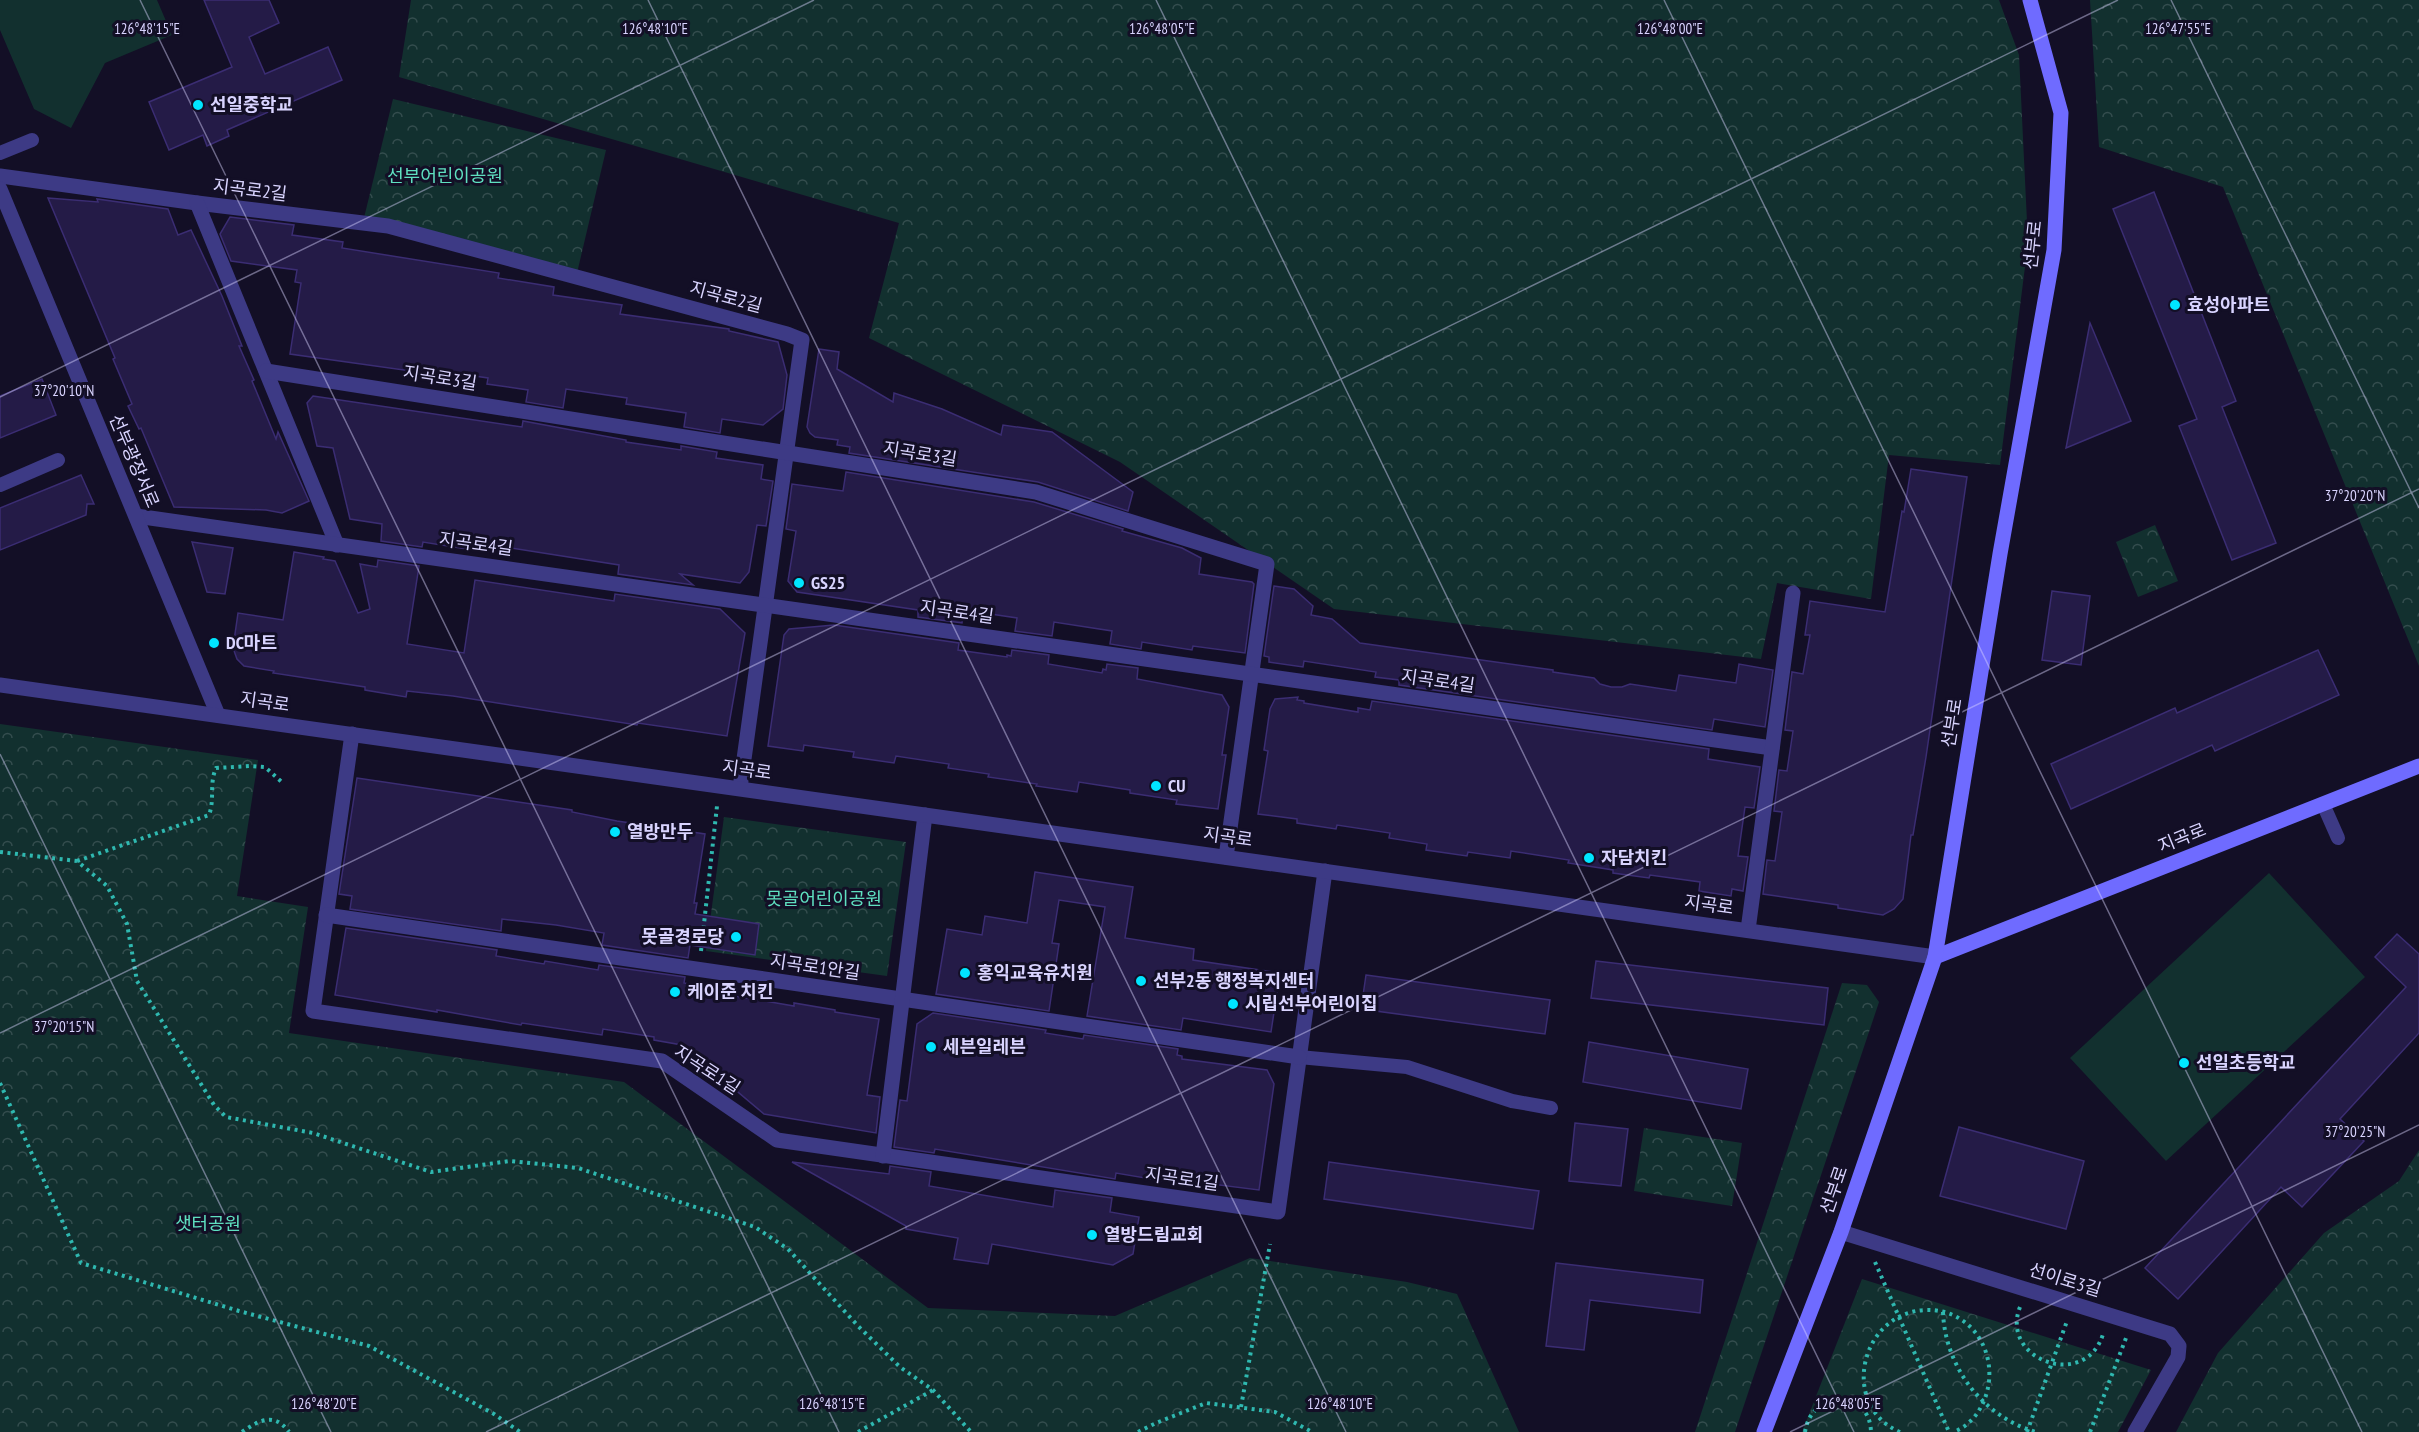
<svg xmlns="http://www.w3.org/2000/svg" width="2419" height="1432" font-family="'PT Sans Narrow','Noto Sans KR',sans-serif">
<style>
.grass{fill:#12302f}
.forest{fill:url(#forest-crowns)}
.building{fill:#241b47;stroke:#3b2d73;stroke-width:1.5}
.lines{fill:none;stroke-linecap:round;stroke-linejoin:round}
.path{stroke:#2fb8b0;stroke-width:4;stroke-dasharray:3 4.5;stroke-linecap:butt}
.service{stroke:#3d3a85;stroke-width:14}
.minor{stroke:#3d3a85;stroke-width:15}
.tertiary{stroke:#3d3a85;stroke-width:15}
.secondary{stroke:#6f6bff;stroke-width:15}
.ticks{fill:none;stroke:#d9d4ff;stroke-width:1.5;stroke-opacity:0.45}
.poi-dot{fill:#00e5ff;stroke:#130f26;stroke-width:2}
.labels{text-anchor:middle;stroke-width:6;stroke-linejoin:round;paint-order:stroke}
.poi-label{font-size:18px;font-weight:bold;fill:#d9d4ff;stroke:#130f26;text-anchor:start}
.park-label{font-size:18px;fill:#5fe0c0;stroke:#130f26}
.street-label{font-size:18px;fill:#d9d4ff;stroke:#130f26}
.ticks-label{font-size:15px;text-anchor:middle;fill:#d9d4ff;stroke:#130f26;stroke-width:6;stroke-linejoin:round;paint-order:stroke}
</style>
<defs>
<pattern id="forest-crowns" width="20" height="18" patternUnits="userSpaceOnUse" patternTransform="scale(1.5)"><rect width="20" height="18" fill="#12302f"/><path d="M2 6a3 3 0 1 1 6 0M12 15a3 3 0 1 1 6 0" fill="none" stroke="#344d4e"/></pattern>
</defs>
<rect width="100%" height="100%" fill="#130f26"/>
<g class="grass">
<path d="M 0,0 L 157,0 L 172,35 L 105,63 L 71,128 L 34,109 L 0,30 Z"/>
<path d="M 2269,873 L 2365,977 L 2166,1161 L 2070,1058 Z"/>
</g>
<g class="forest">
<path d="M 411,0 L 1999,0 L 2019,55 L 2028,243 L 2000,465 L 1889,455 L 1871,599 L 1777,583 L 1761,659 L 1334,609 L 1120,462 L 869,338 L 899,223 L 399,77 Z"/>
<path d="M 2090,0 L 2419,0 L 2419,666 L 2223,187 L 2099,147 Z"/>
<path d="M 393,99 L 606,150 L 577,273 L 363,222 Z"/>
<path d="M 2155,525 L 2178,581 L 2138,597 L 2116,542 Z"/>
<path d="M 0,724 L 258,760 L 237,896 L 308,907 L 289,1033 L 624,1082 L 928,1308 L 1115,1316 L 1250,1258 L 1407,1282 L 1457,1294 L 1519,1432 L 0,1432 Z"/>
<path d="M 724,817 L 906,842 L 887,976 L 706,951 Z"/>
<path d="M 1842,983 L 1867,985 L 1879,1002 L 1735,1432 L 1695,1432 Z"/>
<path d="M 1644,1128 L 1742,1143 L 1732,1206 L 1634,1191 Z"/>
<path d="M 2419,1150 L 2419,1432 L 2176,1432 L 2218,1353 L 2324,1233 L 2399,1181 Z"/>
<path d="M 1862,1279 L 2151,1370 L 2118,1432 L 1802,1432 Z"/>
</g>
<g class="building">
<path d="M 204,0 L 269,0 L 279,23 L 249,37 L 265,74 L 328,47 L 342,80 L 227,130 L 229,136 L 207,146 L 203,135 L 169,150 L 149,102 L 232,67 Z"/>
<path d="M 2154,192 L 2236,401 L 2222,407 L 2276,543 L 2232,560 L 2179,426 L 2197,419 L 2113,209 Z"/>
<path d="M 48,198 L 98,202 L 97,199 L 168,209 L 178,235 L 191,230 L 222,296 L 242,346 L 239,346 L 254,380 L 252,381 L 276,439 L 278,432 L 309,501 L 282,513 L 266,510 L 174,507 L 141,428 L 139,429 L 128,406 L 132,404 L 113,359 L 115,358 Z"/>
<path d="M 230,217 L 294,225 L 292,235 L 343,242 L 342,248 L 499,273 L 498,278 L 554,287 L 553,295 L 622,305 L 620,314 L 729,329 L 729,331 L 778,342 L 787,375 L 783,409 L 763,425 L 722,419 L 720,433 L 684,427 L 686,413 L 626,404 L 627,398 L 566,389 L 563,408 L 526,402 L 528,390 L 487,384 L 488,378 L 426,369 L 425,373 L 290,354 L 301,283 L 295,282 L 297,270 L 231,261 L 220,234 Z"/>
<path d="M 2090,323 L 2131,421 L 2066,448 Z"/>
<path d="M 819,349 L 839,352 L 837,369 L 893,402 L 894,393 L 942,409 L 1001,435 L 1003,425 L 1052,432 L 1133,492 L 1128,511 L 1038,482 L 849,453 L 850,447 L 837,445 L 838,440 L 815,437 L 810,433 L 807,427 Z"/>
<path d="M 42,379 L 56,415 L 0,438 L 0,396 Z"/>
<path d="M 313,396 L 522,427 L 523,421 L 626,440 L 626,442 L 681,450 L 681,446 L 717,452 L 716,458 L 763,465 L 761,479 L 773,481 L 766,526 L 757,525 L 749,572 L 740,583 L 680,574 L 693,585 L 618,574 L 619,565 L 467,541 L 466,549 L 423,542 L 422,547 L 381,541 L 382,524 L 350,519 L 333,448 L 317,446 L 307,403 Z"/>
<path d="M 1911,469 L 1967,477 L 1926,757 L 1913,835 L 1911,835 L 1903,899 L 1894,909 L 1883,915 L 1838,908 L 1838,905 L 1763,894 L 1767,860 L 1775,861 L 1782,812 L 1774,811 L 1779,770 L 1787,771 L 1793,731 L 1785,730 L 1792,672 L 1803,674 L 1810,635 L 1805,635 L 1810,601 L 1885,612 L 1902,511 L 1904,512 Z"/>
<path d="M 846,472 L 1034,502 L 1123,529 L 1122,531 L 1182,548 L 1201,558 L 1199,574 L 1252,582 L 1254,584 L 1245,653 L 1193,646 L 1192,650 L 1142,642 L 1141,649 L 1110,644 L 1112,631 L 1054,622 L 1052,636 L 1015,631 L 1017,618 L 964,610 L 962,623 L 918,617 L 918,610 L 797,592 L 788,581 L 796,531 L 786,529 L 792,484 L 843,491 Z"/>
<path d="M 81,475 L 94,504 L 87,504 L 86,515 L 0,550 L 0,508 Z"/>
<path d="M 192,542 L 233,548 L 225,594 L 207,592 Z"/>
<path d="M 294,552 L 324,557 L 323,559 L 335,561 L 358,613 L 370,609 L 360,564 L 377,567 L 378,560 L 419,566 L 407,644 L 464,653 L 475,580 L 614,601 L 615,594 L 720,609 L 745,633 L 727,736 L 638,723 L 637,725 L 453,696 L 407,691 L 406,697 L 365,690 L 365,687 L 273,673 L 274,671 L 244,666 L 237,659 L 233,648 L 238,613 L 283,620 Z"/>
<path d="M 1274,586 L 1294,589 L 1313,606 L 1311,615 L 1332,619 L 1360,643 L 1553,670 L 1553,672 L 1594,678 L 1600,684 L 1611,687 L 1622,687 L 1630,684 L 1676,691 L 1679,675 L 1736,683 L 1739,664 L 1773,670 L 1765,727 L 1714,719 L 1712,730 L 1399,685 L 1399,680 L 1375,677 L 1376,672 L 1304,661 L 1303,667 L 1269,662 L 1269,657 L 1264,656 Z"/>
<path d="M 2052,591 L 2090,596 L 2081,665 L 2042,660 Z"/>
<path d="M 834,625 L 959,643 L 958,650 L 1007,657 L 1007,655 L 1011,656 L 1012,650 L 1049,655 L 1048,664 L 1102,673 L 1103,669 L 1106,670 L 1107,664 L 1138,668 L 1137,679 L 1222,695 L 1229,707 L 1222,755 L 1226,755 L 1218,809 L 1176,804 L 1177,800 L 1130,793 L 1130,790 L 1079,782 L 1077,792 L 1036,786 L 1037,784 L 988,777 L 989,774 L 948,768 L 949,764 L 896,756 L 894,763 L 853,757 L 854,752 L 804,745 L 803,751 L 768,746 L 784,635 L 789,629 Z"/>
<path d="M 2318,650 L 2339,695 L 2215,751 L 2212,745 L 2071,809 L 2051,764 L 2175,708 L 2177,713 Z"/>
<path d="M 1298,697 L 1297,700 L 1304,701 L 1304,703 L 1358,712 L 1358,708 L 1370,710 L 1372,701 L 1709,749 L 1708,759 L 1760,767 L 1754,808 L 1745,807 L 1738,856 L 1748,857 L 1743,891 L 1732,889 L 1731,896 L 1699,891 L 1700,882 L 1650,875 L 1649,878 L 1613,873 L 1613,870 L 1568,863 L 1569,860 L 1511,851 L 1510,858 L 1468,852 L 1467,856 L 1426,850 L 1427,844 L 1389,838 L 1390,833 L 1337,825 L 1336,829 L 1297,823 L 1297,819 L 1258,814 L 1268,751 L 1264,750 L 1270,709 L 1275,699 Z"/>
<path d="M 357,778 L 572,810 L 572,812 L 617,821 L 705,834 L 694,903 L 697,903 L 695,914 L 759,924 L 755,955 L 690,945 L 688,958 L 602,945 L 604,933 L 556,925 L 502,919 L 501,931 L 350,909 L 352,896 L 339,894 Z"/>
<path d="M 1035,872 L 1133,887 L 1125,938 L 1194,949 L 1193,960 L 1280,973 L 1271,1032 L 1183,1018 L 1181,1030 L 1087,1016 L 1105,907 L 1059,900 L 1052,943 L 1059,944 L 1049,1011 L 936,994 L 947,929 L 982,935 L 985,916 L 1027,923 Z"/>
<path d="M 346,928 L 497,950 L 496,956 L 544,964 L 545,961 L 598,970 L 599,965 L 685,977 L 684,983 L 699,986 L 699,990 L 794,1006 L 794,1003 L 835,1010 L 835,1012 L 879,1019 L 867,1095 L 880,1097 L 876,1133 L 764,1114 L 682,1045 L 654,1040 L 654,1037 L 603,1029 L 602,1035 L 522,1023 L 521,1025 L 437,1010 L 437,1012 L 335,995 Z"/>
<path d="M 2397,934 L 2419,954 L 2419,1033 L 2340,1119 L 2364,1141 L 2302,1207 L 2281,1187 L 2178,1299 L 2145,1268 L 2406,987 L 2375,957 Z"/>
<path d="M 1596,961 L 1828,988 L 1824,1025 L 1591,998 Z"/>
<path d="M 1366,975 L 1550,1000 L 1545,1034 L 1361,1009 Z"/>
<path d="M 933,1013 L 1046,1030 L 1045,1033 L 1083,1039 L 1084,1035 L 1178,1049 L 1177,1055 L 1182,1056 L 1182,1059 L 1267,1070 L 1274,1084 L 1259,1190 L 1164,1178 L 1163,1181 L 1116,1173 L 1115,1179 L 935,1149 L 934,1153 L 894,1147 L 900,1100 L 907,1101 L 917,1024 Z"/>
<path d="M 1589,1042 L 1748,1069 L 1741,1109 L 1583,1082 Z"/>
<path d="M 1575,1123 L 1628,1129 L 1621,1186 L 1569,1181 Z"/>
<path d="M 1959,1127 L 2084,1161 L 2066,1229 L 1940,1196 Z"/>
<path d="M 792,1162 L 889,1174 L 890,1166 L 931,1172 L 929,1186 L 1053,1207 L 1055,1190 L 1112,1198 L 1110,1212 L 1139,1217 L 1133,1254 L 1113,1265 L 992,1244 L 988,1264 L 954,1259 L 958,1238 L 906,1229 L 906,1226 Z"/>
<path d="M 1329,1162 L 1539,1191 L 1533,1229 L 1324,1199 Z"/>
<path d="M 1556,1263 L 1703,1280 L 1700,1313 L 1590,1300 L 1584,1350 L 1546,1346 Z"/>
</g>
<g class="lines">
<g class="path">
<path d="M 0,852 L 77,861 L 107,886 L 127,924 L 137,981 L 214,1105 L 226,1117 L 313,1133 L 431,1172 L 510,1161 L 578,1168 L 755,1227 L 788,1249 L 858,1326 L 900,1367 L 933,1390 L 971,1432"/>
<path d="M 77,861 L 209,815 C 215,799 209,784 216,768 L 250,766 L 265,767 L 284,784"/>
<path d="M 701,951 L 717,806"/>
<path d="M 0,1083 L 81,1263 L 239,1311 L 369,1346 L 494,1414 L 520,1432"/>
<path d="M 1875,1262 L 1949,1432"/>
<path d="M 2020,1307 C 1999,1360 2086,1391 2103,1334"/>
<path d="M 1943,1312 C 1945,1367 1983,1417 2036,1432"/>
<path d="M 1241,1407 L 1270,1244"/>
<path d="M 242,1432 C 258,1421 274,1411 289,1432"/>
<path d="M 858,1432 L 933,1390"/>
<path d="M 1138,1432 L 1156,1423 L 1206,1403 L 1275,1412 L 1312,1432"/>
<path d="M 1805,1432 C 1812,1388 1870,1389 1871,1432"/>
<path d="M 1900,1432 C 1839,1406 1860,1313 1925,1310 C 1980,1308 2006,1369 1978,1412 C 1973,1420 1963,1429 1953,1432"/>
<path d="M 2027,1432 L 2067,1321"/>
<path d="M 2090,1432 L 2126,1338"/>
</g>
<g class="service">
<path d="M 0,153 L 32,140"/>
<path d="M 0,485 L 58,460"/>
<path d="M 2323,804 L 2338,838"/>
<path d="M 1299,1057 L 1407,1067 L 1512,1101 L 1551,1108"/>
</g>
<g class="minor">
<path d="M 0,176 L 197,203 L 388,226 L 787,334 L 802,340 L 740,788"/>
<path d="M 197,203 L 337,545"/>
<path d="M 266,371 L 1036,492 L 1267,564 L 1226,857"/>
<path d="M 136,516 L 1772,748"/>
<path d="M 352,734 L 313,1011 L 662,1061 L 777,1140 L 1278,1212 L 1325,871"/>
<path d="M 326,915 L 1299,1057"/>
<path d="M 1748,930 L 1793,593"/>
<path d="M 883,1156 L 925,815"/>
<path d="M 1841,1232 L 2170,1334 L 2179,1346 L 2178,1357 L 2135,1432"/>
</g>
<g class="tertiary">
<path d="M 0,189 L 218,715"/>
<path d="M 0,685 L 1935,957"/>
</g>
<g class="secondary">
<path d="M 1935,957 L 2419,766"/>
<path d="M 1764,1432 L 1841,1232 L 1935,957 L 2000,554 L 2054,250 L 2061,113 L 2030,0"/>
</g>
</g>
<path class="ticks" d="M 140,0 L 839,1432M 648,0 L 1346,1432M 1156,0 L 1854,1432M 1664,0 L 2362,1432M 2171,0 L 2419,508M 0,397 L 814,0M 0,754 L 331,1432M 0,1033 L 2118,0M 486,1432 L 2419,489M 1790,1432 L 2419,1125"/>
<g class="poi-dot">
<circle cx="198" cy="105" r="6"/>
<circle cx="2175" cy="305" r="6"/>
<circle cx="799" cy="583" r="6"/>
<circle cx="214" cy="643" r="6"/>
<circle cx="1156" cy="786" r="6"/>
<circle cx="615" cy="832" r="6"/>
<circle cx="1589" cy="858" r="6"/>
<circle cx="736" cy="937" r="6"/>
<circle cx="965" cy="973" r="6"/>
<circle cx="1141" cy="981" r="6"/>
<circle cx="675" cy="992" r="6"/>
<circle cx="1233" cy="1004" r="6"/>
<circle cx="931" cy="1047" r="6"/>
<circle cx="2184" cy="1063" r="6"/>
<circle cx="1092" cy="1235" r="6"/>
</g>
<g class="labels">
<g class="poi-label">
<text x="210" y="111">선일중학교</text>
<text x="2187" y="311">효성아파트</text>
<text x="811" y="589">GS25</text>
<text x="226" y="649">DC마트</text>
<text x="1168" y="792">CU</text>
<text x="627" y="838">열방만두</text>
<text x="1601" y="864">자담치킨</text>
<text x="724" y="943" text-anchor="end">못골경로당</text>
<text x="977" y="979">홍익교육유치원</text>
<text x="1153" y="987">선부2동 행정복지센터</text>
<text x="687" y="998">케이준 치킨</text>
<text x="1245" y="1010">시립선부어린이집</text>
<text x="943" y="1053">세븐일레븐</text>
<text x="2196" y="1069">선일초등학교</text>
<text x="1104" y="1241">열방드림교회</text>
</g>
<g class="park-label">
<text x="445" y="182">선부어린이공원</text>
<text x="824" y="905">못골어린이공원</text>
<text x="208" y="1230">샛터공원</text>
</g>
<g class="street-label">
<text transform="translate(250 190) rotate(7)" y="6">지곡로2길</text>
<text transform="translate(2033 245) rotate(-84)" y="6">선부로</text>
<text transform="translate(726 297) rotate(15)" y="6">지곡로2길</text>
<text transform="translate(440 378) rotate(9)" y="6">지곡로3길</text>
<text transform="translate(920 454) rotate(9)" y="6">지곡로3길</text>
<text transform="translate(134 461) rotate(67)" y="6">선부광장서로</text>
<text transform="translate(476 544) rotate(8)" y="6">지곡로4길</text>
<text transform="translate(957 612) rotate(8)" y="6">지곡로4길</text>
<text transform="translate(1438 681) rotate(8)" y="6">지곡로4길</text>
<text transform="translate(265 702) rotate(8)" y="6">지곡로</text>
<text transform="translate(1952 723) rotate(-81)" y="6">선부로</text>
<text transform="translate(747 770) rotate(8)" y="6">지곡로</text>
<text transform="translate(1228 837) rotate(8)" y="6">지곡로</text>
<text transform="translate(2182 838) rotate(-22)" y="6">지곡로</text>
<text transform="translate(1709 905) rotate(8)" y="6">지곡로</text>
<text transform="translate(815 967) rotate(8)" y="6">지곡로1안길</text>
<text transform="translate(707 1070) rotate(33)" y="6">지곡로1길</text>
<text transform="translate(1182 1179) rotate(8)" y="6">지곡로1길</text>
<text transform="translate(1834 1190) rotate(-71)" y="6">선부로</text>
<text transform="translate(2065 1280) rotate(17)" y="6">선이로3길</text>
</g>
</g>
<g class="ticks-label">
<text x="147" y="34">126°48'15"E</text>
<text x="655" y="34">126°48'10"E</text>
<text x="2178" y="34">126°47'55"E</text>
<text x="1162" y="34">126°48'05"E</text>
<text x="1670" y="34">126°48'00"E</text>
<text x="64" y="396">37°20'10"N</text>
<text x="2355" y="501">37°20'20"N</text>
<text x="64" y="1032">37°20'15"N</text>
<text x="2355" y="1137">37°20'25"N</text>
<text x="324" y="1409">126°48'20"E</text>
<text x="832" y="1409">126°48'15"E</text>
<text x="1340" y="1409">126°48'10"E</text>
<text x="1848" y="1409">126°48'05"E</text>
</g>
</svg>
